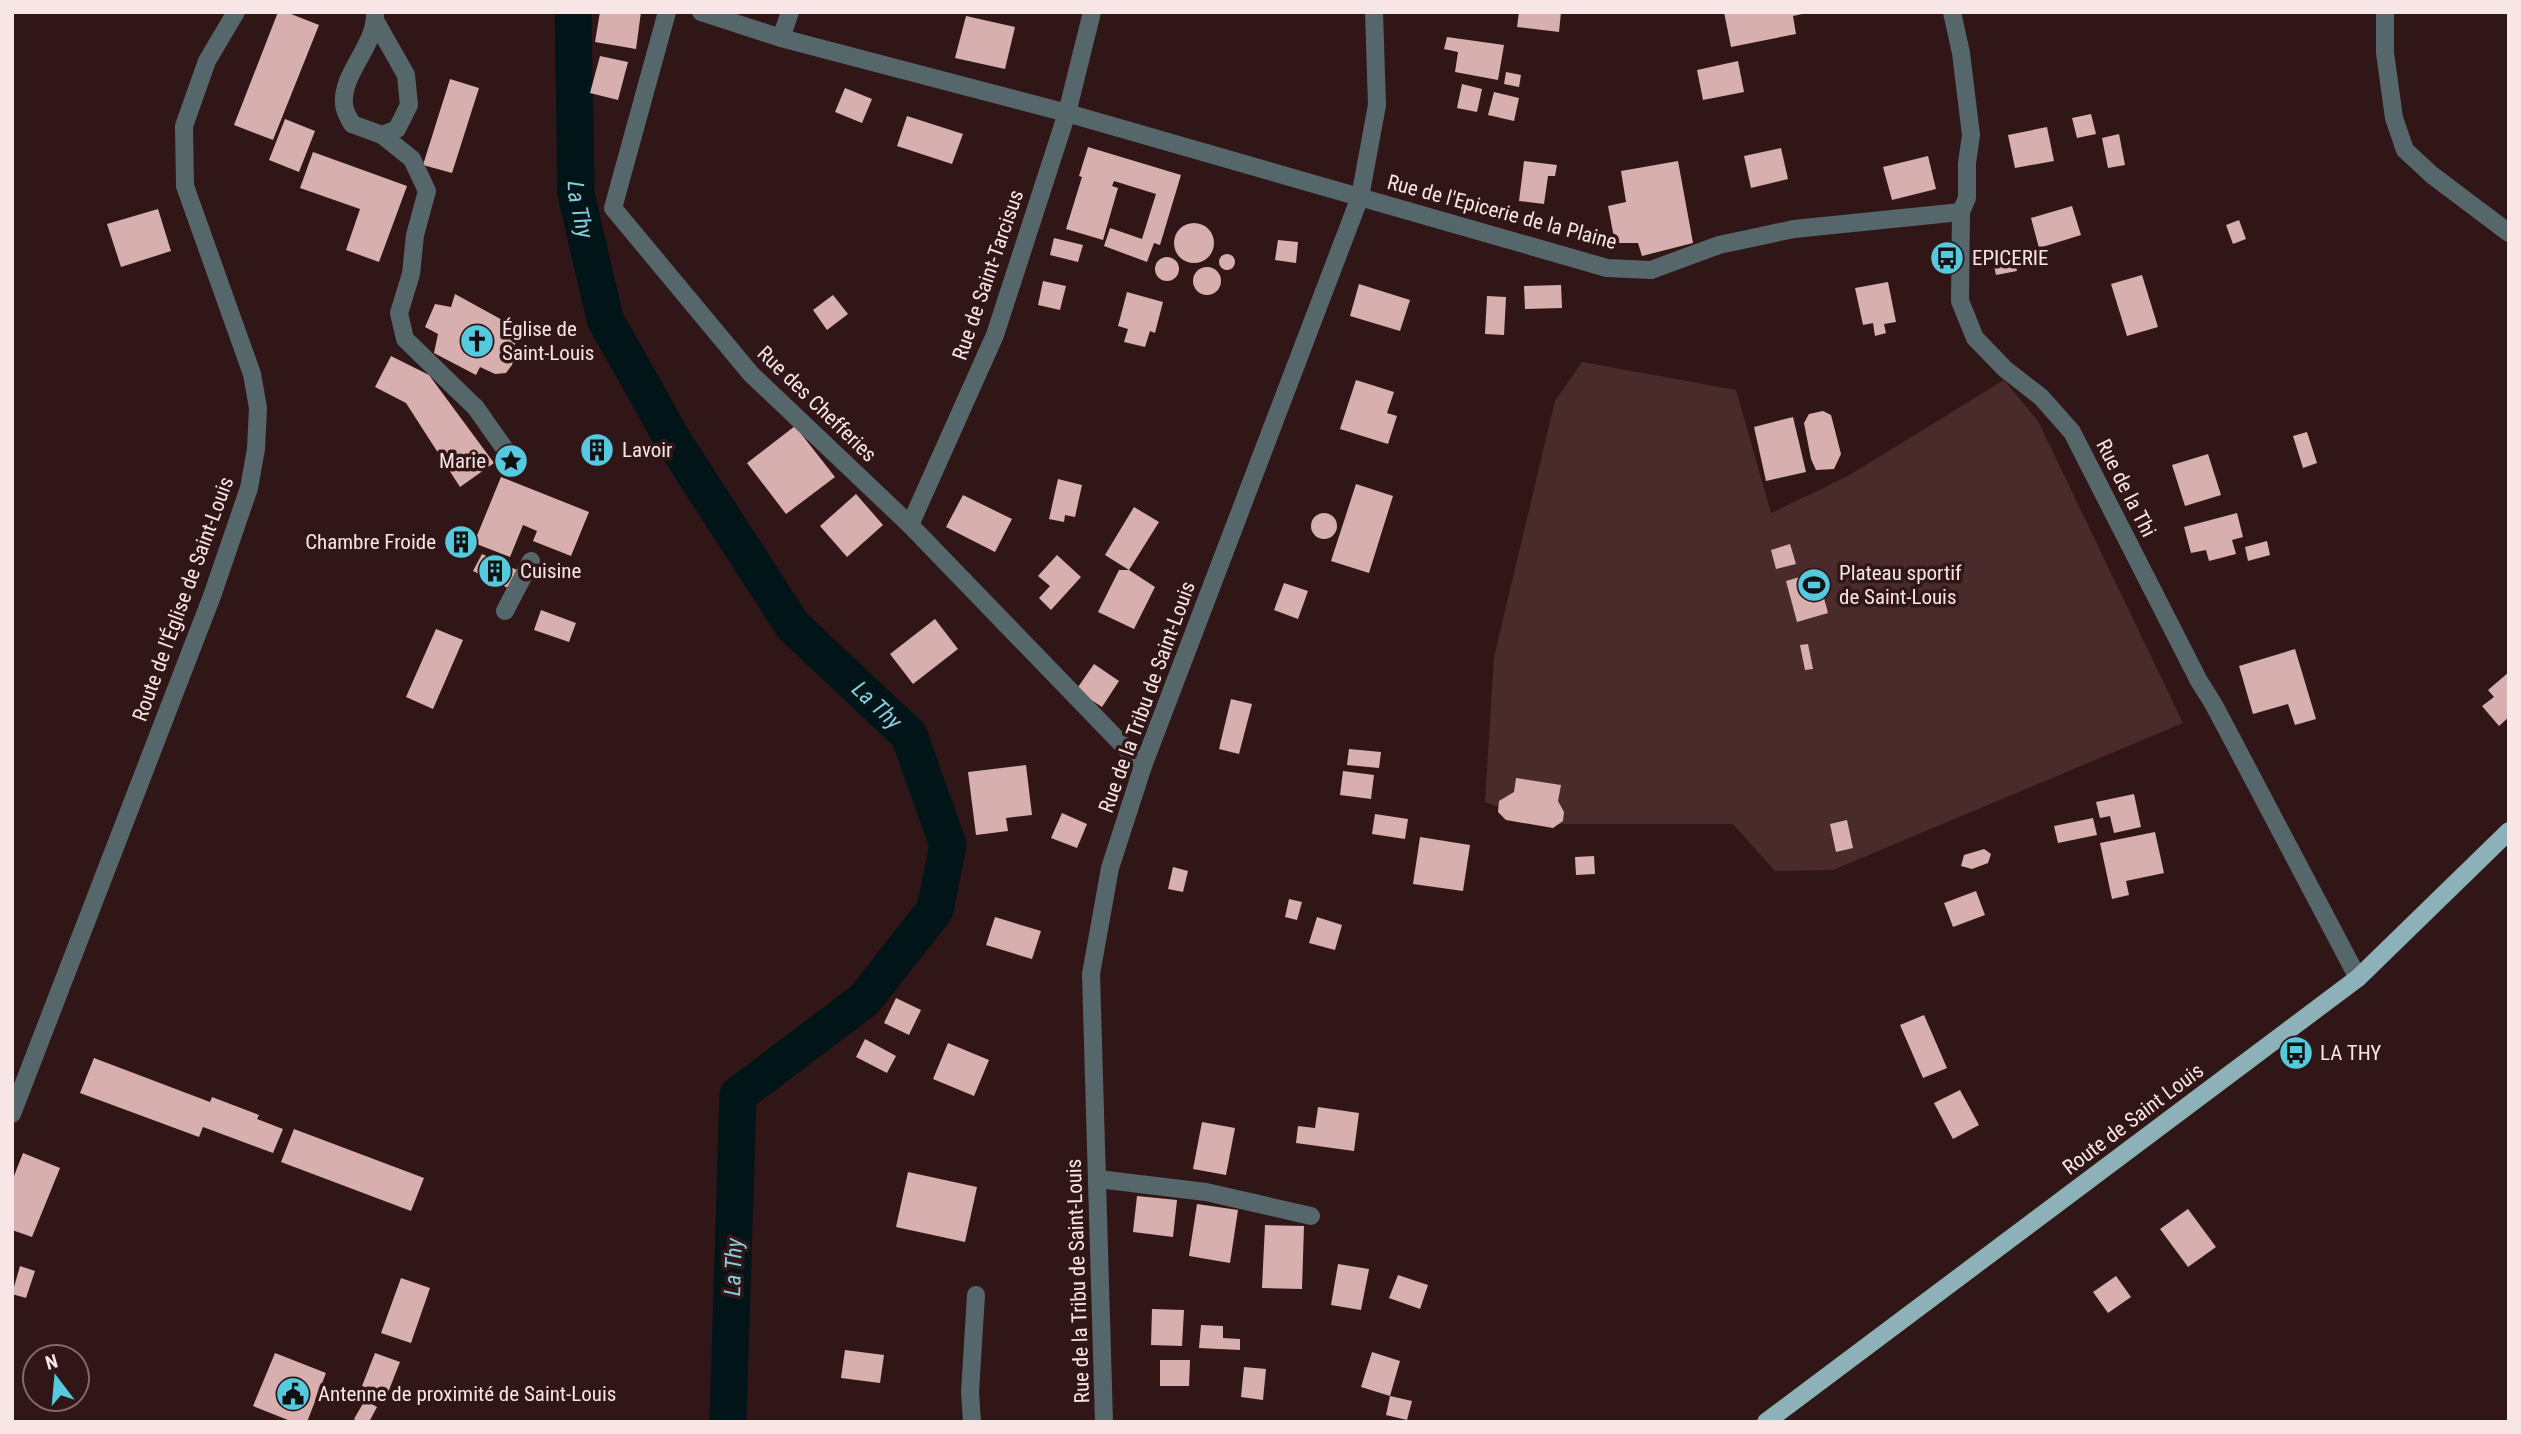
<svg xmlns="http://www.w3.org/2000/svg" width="2521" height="1434" font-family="'Roboto Condensed',sans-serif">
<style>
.green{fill:#4a2b2c}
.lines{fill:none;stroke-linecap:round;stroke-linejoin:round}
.river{stroke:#011418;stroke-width:37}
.building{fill:#d8afaf}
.minor{stroke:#56676b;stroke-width:18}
.major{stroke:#8cb1b8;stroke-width:18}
.labels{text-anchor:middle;stroke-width:7;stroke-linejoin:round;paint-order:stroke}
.street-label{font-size:21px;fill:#f8e5e5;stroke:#311618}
.poi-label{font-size:21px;fill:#f8e5e5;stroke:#311618;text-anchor:start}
.water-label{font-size:23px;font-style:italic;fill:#83cfde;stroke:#311618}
</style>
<rect width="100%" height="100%" fill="#311618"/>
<path class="green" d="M 1582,362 L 1736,390 L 1771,513 L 1848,476 L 2004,380 L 2038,421 L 2183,723 L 1833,870 L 1775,871 L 1733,824 L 1548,824 L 1485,802 L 1494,657 L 1555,401 Z"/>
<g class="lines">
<path class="river" id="s1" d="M 573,12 L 576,194 L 605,319 L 674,442 L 793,626 L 909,735 L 948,845 L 935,910 L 864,1000 L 738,1095 L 728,1422"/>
</g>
<g class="building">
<path d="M 278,12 L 286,12 L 319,25 L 273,140 L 234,125 Z"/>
<path d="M 600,12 L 641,12 L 636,49 L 595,42 Z"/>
<path d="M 1519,12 L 1561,12 L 1559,32 L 1517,27 Z"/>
<path d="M 1724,12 L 1807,12 L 1807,13 L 1793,16 L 1796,34 L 1731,47 Z"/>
<path d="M 966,16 L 1015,27 L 1005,69 L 955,58 Z"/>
<path d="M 1447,37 L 1504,45 L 1498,80 L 1455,72 L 1458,52 L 1444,49 Z"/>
<path d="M 600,56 L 628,62 L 618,100 L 590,93 Z"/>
<path d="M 1738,61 L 1744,92 L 1703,100 L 1697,70 Z"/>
<path d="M 1506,72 L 1521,75 L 1519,87 L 1504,84 Z"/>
<path d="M 450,79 L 479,88 L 452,173 L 423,165 Z"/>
<path d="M 1462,84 L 1482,89 L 1477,112 L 1457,108 Z"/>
<path d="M 845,88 L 872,99 L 862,123 L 835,112 Z"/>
<path d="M 1494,92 L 1519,98 L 1514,121 L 1488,115 Z"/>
<path d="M 2091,114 L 2096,134 L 2077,138 L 2072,118 Z"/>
<path d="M 907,116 L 963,134 L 952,164 L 897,146 Z"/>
<path d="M 285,119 L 315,131 L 299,172 L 269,160 Z"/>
<path d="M 2047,127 L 2054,161 L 2015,168 L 2008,135 Z"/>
<path d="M 2119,134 L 2125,165 L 2108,168 L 2102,138 Z"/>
<path d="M 1088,147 L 1181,175 L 1160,245 L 1154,243 L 1147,262 L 1104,246 L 1110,228 L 1142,239 L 1156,194 L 1114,181 L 1112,186 L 1118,188 L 1103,240 L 1066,229 L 1082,177 L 1079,176 Z"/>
<path d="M 1781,148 L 1788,179 L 1751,188 L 1744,156 Z"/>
<path d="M 313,152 L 407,186 L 379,262 L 346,250 L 360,209 L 300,188 Z"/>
<path d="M 1928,156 L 1936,189 L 1892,200 L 1883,167 Z"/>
<path d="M 1524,161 L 1557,165 L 1555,176 L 1548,176 L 1544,204 L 1519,201 Z"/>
<path d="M 1678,161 L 1693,243 L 1642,256 L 1638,243 L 1615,243 L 1608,206 L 1626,202 L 1621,171 Z"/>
<path d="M 2072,206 L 2081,235 L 2039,248 L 2031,218 Z"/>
<path d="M 158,209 L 171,251 L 121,267 L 107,224 Z"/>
<path d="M 2239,220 L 2246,239 L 2233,244 L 2226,225 Z"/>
<circle cx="1194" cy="243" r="20"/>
<path d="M 1054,238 L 1083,245 L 1078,262 L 1050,255 Z"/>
<path d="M 1278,240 L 1298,242 L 1296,263 L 1275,260 Z"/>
<path d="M 2012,248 L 2017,271 L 1996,275 L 1991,252 Z"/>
<circle cx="1227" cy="262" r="8"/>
<circle cx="1167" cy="269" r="12"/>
<circle cx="1207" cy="281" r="14"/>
<path d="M 2142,275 L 2158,327 L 2127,336 L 2111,284 Z"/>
<path d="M 1043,281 L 1066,286 L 1060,310 L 1038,305 Z"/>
<path d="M 1888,282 L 1896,322 L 1884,324 L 1886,333 L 1875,336 L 1873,323 L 1863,325 L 1855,288 Z"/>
<path d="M 1359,284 L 1410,300 L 1400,331 L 1350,316 Z"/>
<path d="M 1561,285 L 1562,308 L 1525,309 L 1524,286 Z"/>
<path d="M 1127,292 L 1163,302 L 1155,333 L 1150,331 L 1145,347 L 1124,342 L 1128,329 L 1118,326 Z"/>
<path d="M 455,294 L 522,331 L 513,348 L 514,356 L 512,365 L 506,373 L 495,374 L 480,367 L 476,375 L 434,353 L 438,334 L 425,327 L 435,304 L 451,307 Z"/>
<path d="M 833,295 L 848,314 L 827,330 L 813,310 Z"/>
<path d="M 1487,296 L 1506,297 L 1504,335 L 1485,334 Z"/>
<path d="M 391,356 L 429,375 L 494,463 L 460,487 L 406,403 L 375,387 Z"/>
<path d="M 1356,380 L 1394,392 L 1387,413 L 1397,416 L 1388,444 L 1340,429 Z"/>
<path d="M 1823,411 L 1831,415 L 1841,454 L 1834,469 L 1816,470 L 1811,459 L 1804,423 L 1809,414 Z"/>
<path d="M 1793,417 L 1806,472 L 1766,481 L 1754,427 Z"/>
<path d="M 795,426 L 835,477 L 786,514 L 747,463 Z"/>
<path d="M 2307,432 L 2317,463 L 2303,468 L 2293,436 Z"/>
<path d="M 595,444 L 604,449 L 600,456 L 591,451 Z"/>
<path d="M 2208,454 L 2221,495 L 2185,506 L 2172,465 Z"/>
<path d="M 501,477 L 589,512 L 571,556 L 533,541 L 537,531 L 523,525 L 510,557 L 474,543 Z"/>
<path d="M 1058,479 L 1082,485 L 1075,517 L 1065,515 L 1064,522 L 1049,519 Z"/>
<path d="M 1356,484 L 1393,496 L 1369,573 L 1331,561 Z"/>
<path d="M 856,494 L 883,525 L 847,557 L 820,526 Z"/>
<path d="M 963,495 L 1012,519 L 995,552 L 946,527 Z"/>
<path d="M 1134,507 L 1159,522 L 1129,570 L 1105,555 Z"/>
<path d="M 2237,513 L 2243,537 L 2232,540 L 2236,554 L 2209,561 L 2206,550 L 2191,553 L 2184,527 Z"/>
<circle cx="1324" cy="526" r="13"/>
<path d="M 457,528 L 473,535 L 464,556 L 448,549 Z"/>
<path d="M 2267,541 L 2270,555 L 2248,561 L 2245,547 Z"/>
<path d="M 1790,544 L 1796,564 L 1776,569 L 1771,550 Z"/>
<path d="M 482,554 L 517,570 L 508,588 L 473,571 Z"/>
<path d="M 1057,555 L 1081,577 L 1051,610 L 1039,598 L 1050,586 L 1038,576 Z"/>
<path d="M 1119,570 L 1129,570 L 1155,587 L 1134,629 L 1098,612 Z"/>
<path d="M 1817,572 L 1828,613 L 1797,622 L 1786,581 Z"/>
<path d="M 1284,583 L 1308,591 L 1298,619 L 1274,610 Z"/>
<path d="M 541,610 L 576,623 L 569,642 L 534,630 Z"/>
<path d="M 935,619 L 958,649 L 913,684 L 890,654 Z"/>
<path d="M 436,629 L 463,640 L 433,709 L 406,697 Z"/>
<path d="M 1808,644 L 1813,669 L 1805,670 L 1800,645 Z"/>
<path d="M 2295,649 L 2316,719 L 2295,725 L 2288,704 L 2253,714 L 2239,666 Z"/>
<path d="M 1094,664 L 1119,681 L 1102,707 L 1076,690 Z"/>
<path d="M 2509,672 L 2509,717 L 2499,726 L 2482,706 L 2494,697 L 2488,690 Z"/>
<path d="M 1231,699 L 1252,704 L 1239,754 L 1219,749 Z"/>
<path d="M 1349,749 L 1381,752 L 1379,768 L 1347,765 Z"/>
<path d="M 1026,765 L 1032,815 L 1006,818 L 1008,831 L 976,835 L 968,772 Z"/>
<path d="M 1343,771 L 1374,775 L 1371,799 L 1340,795 Z"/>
<path d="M 1516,778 L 1561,785 L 1558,801 L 1564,812 L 1563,821 L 1553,828 L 1506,820 L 1498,812 L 1499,801 L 1514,792 Z"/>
<path d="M 2134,794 L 2141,827 L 2114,833 L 2110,816 L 2100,818 L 2096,802 Z"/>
<path d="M 1062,813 L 1087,824 L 1077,848 L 1051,838 Z"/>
<path d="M 1375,814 L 1408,819 L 1405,839 L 1372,834 Z"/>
<path d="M 2093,818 L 2097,835 L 2058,843 L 2054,826 Z"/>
<path d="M 1847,820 L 1853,848 L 1836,852 L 1830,824 Z"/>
<path d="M 2155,832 L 2164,873 L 2126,881 L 2129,895 L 2112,899 L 2100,843 Z"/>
<path d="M 1420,837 L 1470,845 L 1463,891 L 1413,884 Z"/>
<path d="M 1984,849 L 1991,854 L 1988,863 L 1972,869 L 1961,866 L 1964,855 Z"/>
<path d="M 1594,856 L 1595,874 L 1576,875 L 1575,857 Z"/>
<path d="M 1173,867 L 1188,871 L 1183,892 L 1168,889 Z"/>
<path d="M 1976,891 L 1985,915 L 1953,927 L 1944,903 Z"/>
<path d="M 1289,899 L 1302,902 L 1297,920 L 1285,917 Z"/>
<path d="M 995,917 L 1041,931 L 1032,959 L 986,945 Z"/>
<path d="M 1317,917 L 1342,925 L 1335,950 L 1309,943 Z"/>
<path d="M 896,998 L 921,1010 L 909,1035 L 884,1023 Z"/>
<path d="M 1924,1015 L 1947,1068 L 1923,1078 L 1900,1025 Z"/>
<path d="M 865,1039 L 896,1056 L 887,1073 L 856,1057 Z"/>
<path d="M 948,1043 L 989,1060 L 974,1096 L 933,1079 Z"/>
<path d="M 94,1058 L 210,1102 L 212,1097 L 259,1115 L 257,1119 L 283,1129 L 273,1153 L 203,1127 L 199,1137 L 80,1093 Z"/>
<path d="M 1960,1090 L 1979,1125 L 1953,1139 L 1934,1103 Z"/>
<path d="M 1318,1107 L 1359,1113 L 1354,1151 L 1296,1143 L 1298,1126 L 1315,1128 Z"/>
<path d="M 1202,1122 L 1235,1128 L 1226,1175 L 1193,1169 Z"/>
<path d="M 294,1129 L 424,1178 L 411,1211 L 281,1162 Z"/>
<path d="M 23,1153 L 60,1168 L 32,1237 L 12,1230 L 12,1181 Z"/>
<path d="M 908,1172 L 977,1187 L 965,1242 L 896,1227 Z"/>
<path d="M 1137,1196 L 1177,1200 L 1173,1237 L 1133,1232 Z"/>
<path d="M 1197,1204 L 1238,1210 L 1230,1263 L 1189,1256 Z"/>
<path d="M 2188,1209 L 2216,1247 L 2188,1267 L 2160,1229 Z"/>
<path d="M 1265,1225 L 1304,1226 L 1302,1289 L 1262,1288 Z"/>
<path d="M 1338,1264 L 1369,1269 L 1361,1310 L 1331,1305 Z"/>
<path d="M 20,1266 L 35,1271 L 26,1298 L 12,1294 Z"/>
<path d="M 1398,1275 L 1428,1285 L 1420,1309 L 1389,1298 Z"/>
<path d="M 2116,1276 L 2131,1297 L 2108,1313 L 2093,1292 Z"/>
<path d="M 401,1278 L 430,1288 L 411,1343 L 381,1333 Z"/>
<path d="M 1152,1309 L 1184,1310 L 1182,1346 L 1151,1345 Z"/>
<path d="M 1201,1325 L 1223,1326 L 1223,1338 L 1240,1339 L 1240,1350 L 1199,1348 Z"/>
<path d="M 845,1350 L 884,1355 L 880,1383 L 841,1378 Z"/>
<path d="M 1372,1352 L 1400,1361 L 1390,1396 L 1361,1387 Z"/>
<path d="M 275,1353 L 326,1373 L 307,1422 L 293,1422 L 253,1406 Z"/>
<path d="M 375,1353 L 400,1362 L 387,1395 L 362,1386 Z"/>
<path d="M 1160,1360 L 1190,1360 L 1189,1386 L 1160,1386 Z"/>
<path d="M 1244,1367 L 1266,1369 L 1263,1400 L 1241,1397 Z"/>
<path d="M 1390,1396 L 1412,1401 L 1407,1420 L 1386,1415 Z"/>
<path d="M 365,1400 L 377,1407 L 369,1422 L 358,1422 L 354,1419 Z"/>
</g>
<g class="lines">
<g class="minor">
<path d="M 375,12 C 377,45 341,73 344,104 C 344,111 349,118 352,124 L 382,135 L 397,129 L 409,105 L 406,75 L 376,22"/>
<path d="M 667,12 L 613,208 L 751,374 L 910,525 L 1143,766"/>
<path d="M 701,12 L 781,38 L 1067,113 L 1607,268 L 1651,270 L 1719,245 L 1794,229 L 1961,212"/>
<path d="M 1952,12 L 1961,53 L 1971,135 L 1967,163 L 1967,198 L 1961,212 L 1960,301 L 1975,338 L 2005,369 L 2041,397 L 2072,432 L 2199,681 L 2214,705 L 2358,978"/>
<path d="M 2385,12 L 2385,53 L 2394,118 L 2405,150 L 2432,175 L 2509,233"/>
<path d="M 781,38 L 790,12"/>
<path d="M 382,135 L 412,159 L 427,191 L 415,235 L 411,274 L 399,313 L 405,339 L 476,408 L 514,462"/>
<path d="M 910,525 L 995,335 L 1067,113 L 1092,12"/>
<path d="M 505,611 L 531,561"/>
<path d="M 12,1114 L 212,596 L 249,488 L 256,449 L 258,408 L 252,374 L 185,186 L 184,126 L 207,61 L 236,12"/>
<path d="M 1098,1179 L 1206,1192 L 1311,1216"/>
<path d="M 972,1422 L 970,1392 L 976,1295"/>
<path d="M 1104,1422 L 1091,974 L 1110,868 L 1143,766 L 1360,197 L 1377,105 L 1374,12"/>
</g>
<path class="major" d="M 1766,1422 L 2358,978 L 2509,831"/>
</g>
<defs>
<g id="bus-disc" transform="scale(1.75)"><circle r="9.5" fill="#55cadf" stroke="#311618"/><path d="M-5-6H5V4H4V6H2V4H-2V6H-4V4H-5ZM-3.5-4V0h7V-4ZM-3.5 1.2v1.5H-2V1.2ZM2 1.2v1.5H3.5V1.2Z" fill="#111"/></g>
<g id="church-disc" transform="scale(1.75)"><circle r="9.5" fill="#55cadf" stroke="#311618"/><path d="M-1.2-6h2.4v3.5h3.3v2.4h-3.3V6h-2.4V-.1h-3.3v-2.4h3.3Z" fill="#111"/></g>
<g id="building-disc" transform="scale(1.75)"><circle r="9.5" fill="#55cadf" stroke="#311618"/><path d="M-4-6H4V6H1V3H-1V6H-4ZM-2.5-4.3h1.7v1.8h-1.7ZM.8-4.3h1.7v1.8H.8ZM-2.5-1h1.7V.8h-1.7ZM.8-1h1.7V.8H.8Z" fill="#111"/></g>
<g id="sight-disc" transform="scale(1.75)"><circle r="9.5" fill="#55cadf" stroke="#311618"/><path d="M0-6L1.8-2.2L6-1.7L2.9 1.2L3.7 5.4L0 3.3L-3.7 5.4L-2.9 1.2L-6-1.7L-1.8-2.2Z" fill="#111"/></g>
<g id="stadium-disc" transform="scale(1.75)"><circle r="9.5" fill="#55cadf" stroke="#311618"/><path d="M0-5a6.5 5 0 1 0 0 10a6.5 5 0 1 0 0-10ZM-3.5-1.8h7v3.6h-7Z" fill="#111"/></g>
<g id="civic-disc" transform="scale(1.75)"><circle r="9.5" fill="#55cadf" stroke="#311618"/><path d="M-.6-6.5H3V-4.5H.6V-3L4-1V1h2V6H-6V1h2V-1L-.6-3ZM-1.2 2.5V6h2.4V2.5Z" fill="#111"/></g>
</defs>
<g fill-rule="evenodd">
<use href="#bus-disc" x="1947" y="258"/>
<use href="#church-disc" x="477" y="341"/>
<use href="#building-disc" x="597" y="450"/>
<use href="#sight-disc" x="511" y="461"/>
<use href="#building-disc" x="461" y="542"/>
<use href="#building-disc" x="495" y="571"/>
<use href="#stadium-disc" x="1814" y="585"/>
<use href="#bus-disc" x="2296" y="1053"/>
<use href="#civic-disc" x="293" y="1394"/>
</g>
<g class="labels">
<g class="street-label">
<text transform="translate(1502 212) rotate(15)" y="7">Rue de l'Epicerie de la Plaine</text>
<text transform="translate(988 275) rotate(-71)" y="7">Rue de Saint-Tarcisus</text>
<text transform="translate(817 404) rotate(44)" y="7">Rue des Chefferies</text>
<text transform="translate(2126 488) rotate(63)" y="7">Rue de la Thi</text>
<text transform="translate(183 599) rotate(-70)" y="7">Route de l'Église de Saint-Louis</text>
<text transform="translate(1147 697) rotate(-70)" y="7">Rue de la Tribu de Saint-Louis</text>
<text transform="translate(2133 1119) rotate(-37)" y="7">Route de Saint Louis</text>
<text transform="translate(1078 1281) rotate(-92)" y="7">Rue de la Tribu de Saint-Louis</text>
</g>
<g class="poi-label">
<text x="1972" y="265">EPICERIE</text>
<text x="502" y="336">Église de<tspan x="502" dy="24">Saint-Louis</tspan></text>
<text x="622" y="457">Lavoir</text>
<text x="486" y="468" text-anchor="end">Marie</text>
<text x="436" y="549" text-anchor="end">Chambre Froide</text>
<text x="520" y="578">Cuisine</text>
<text x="1839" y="580">Plateau sportif<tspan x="1839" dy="24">de Saint-Louis</tspan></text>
<text x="2320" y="1060">LA THY</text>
<text x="318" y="1401">Antenne de proximité de Saint-Louis</text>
</g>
<g class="water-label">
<text dy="8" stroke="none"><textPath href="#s1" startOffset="198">La Thy</textPath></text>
<text dy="8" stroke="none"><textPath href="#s1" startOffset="786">La Thy</textPath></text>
<text transform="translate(733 1267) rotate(-88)" y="8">La Thy</text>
</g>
</g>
<rect width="2521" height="1434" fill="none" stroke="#f8e5e5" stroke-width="28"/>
<g transform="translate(56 1378) rotate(344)"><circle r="33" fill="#311618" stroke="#81696a" stroke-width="2"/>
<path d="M0-5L12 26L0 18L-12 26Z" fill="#55cadf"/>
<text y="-10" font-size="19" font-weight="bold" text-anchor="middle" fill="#f8e5e5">N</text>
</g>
</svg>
